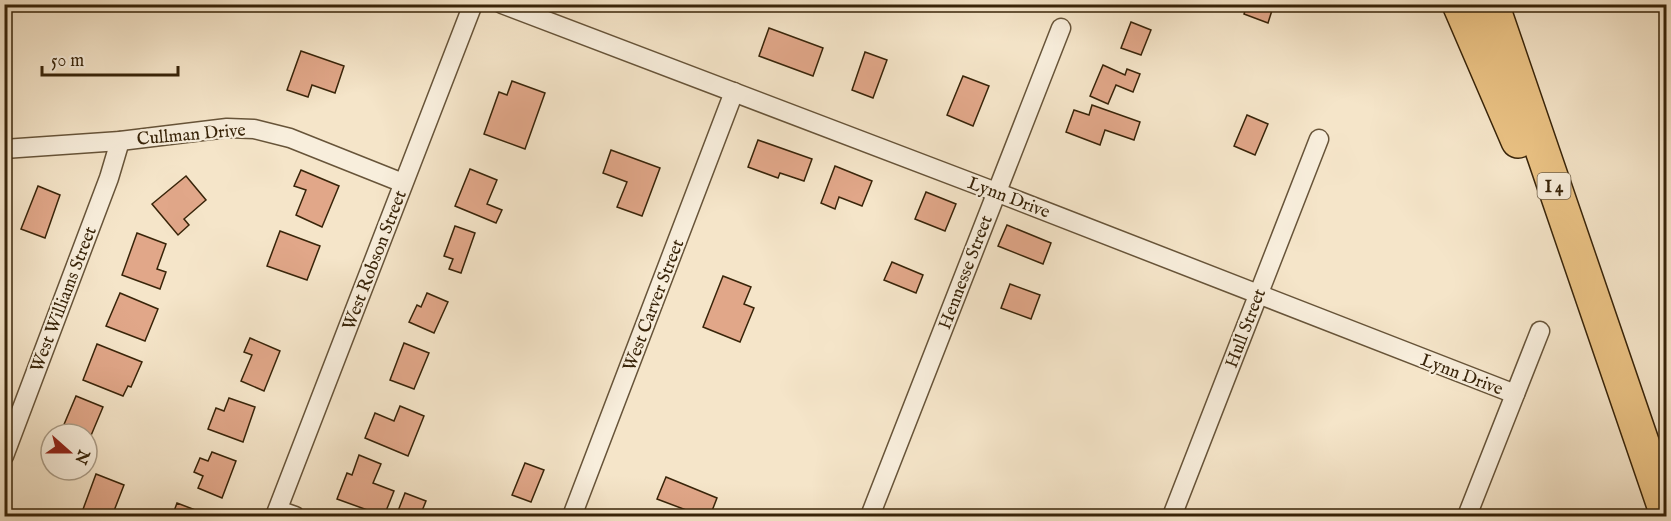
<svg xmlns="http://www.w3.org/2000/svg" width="1671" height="521" font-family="'IM FELL English',serif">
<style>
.building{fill:#e1a789;stroke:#382409;stroke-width:1.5}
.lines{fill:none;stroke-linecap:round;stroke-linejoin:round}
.street-casing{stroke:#675439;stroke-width:21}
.highway-casing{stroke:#382409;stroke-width:36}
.street{stroke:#f8eedc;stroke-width:18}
.highway{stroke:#eac284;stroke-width:33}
.labels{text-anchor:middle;stroke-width:4.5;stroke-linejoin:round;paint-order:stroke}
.shield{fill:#f8eedc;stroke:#726148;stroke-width:1.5}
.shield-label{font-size:16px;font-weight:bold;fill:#382409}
.street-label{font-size:18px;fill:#382409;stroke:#f8eedc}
</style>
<rect width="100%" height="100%" fill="#f5e5c9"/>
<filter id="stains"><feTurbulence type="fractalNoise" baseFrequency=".00333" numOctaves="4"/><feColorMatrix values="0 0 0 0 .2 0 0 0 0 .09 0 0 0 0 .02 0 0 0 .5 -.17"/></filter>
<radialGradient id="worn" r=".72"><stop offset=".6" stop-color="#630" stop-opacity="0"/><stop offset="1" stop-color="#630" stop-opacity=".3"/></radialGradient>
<g class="building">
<path d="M 1247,4 L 1274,4 L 1268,23 L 1244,14 Z"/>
<path d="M 1131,22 L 1151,30 L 1141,55 L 1121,48 Z"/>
<path d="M 769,28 L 823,48 L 813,76 L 759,56 Z"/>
<path d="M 301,51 L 344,66 L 335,93 L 312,85 L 308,97 L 287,90 Z"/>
<path d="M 865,52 L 887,60 L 873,98 L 852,90 Z"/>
<path d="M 1103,65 L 1125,75 L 1127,69 L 1140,74 L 1133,92 L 1116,85 L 1108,104 L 1090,96 Z"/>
<path d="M 963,76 L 989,86 L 973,126 L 947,115 Z"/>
<path d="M 512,81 L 545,93 L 525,149 L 484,134 L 499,92 L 507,95 Z"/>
<path d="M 1092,105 L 1140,122 L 1134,140 L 1105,130 L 1100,145 L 1066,132 L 1074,110 L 1089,115 Z"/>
<path d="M 1247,115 L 1268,124 L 1255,155 L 1234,146 Z"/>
<path d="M 758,140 L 812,159 L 804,181 L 780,173 L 778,178 L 748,167 Z"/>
<path d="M 611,150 L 660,168 L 642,216 L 617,207 L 627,182 L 603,173 Z"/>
<path d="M 835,166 L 872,181 L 862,206 L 839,197 L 835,209 L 821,203 Z"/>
<path d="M 470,169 L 497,180 L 487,204 L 502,210 L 496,223 L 455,206 Z"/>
<path d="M 301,170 L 339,186 L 322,227 L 296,215 L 306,190 L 294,186 Z"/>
<path d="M 186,176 L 206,200 L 184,219 L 189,225 L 178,235 L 152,204 Z"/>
<path d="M 38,186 L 60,195 L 45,238 L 21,229 Z"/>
<path d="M 926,192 L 956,204 L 945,231 L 915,219 Z"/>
<path d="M 1007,225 L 1051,243 L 1043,264 L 998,246 Z"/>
<path d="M 455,226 L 475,233 L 461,273 L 449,269 L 453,259 L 444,256 Z"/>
<path d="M 280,231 L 320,246 L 307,280 L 267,266 Z"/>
<path d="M 137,233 L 166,244 L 157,269 L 166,272 L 160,289 L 122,275 Z"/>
<path d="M 892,262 L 923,275 L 916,293 L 884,280 Z"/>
<path d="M 723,276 L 751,287 L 744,304 L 754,308 L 740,342 L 703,327 Z"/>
<path d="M 1010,284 L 1040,295 L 1031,319 L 1001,308 Z"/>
<path d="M 120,293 L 158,309 L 145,341 L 106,326 Z"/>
<path d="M 427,293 L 448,302 L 434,333 L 409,322 L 417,305 L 421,307 Z"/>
<path d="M 250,338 L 280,351 L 264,391 L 241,381 L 252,355 L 244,352 Z"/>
<path d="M 404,343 L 429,353 L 414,389 L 390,380 Z"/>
<path d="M 97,344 L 142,362 L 131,387 L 128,386 L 123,396 L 83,380 Z"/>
<path d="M 76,396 L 103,407 L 87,445 L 87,434 L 60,434 Z"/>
<path d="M 229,398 L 255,407 L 243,442 L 208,429 L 216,408 L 224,411 Z"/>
<path d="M 400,406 L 424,416 L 408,456 L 365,438 L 375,413 L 394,421 Z"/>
<path d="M 212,452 L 236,461 L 222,498 L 198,488 L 203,476 L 194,472 L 200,458 L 208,461 Z"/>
<path d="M 359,455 L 381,464 L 373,483 L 394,491 L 384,516 L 337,499 L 347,473 L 352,475 Z"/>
<path d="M 525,463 L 544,470 L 531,502 L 512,495 Z"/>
<path d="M 96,474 L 124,485 L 112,516 L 93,516 L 82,512 Z"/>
<path d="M 666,477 L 717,498 L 710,516 L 702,516 L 657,499 Z"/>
<path d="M 405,493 L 426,501 L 420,516 L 396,516 Z"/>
<path d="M 177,503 L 211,516 L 158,516 L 161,510 L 173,514 Z"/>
</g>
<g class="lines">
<g class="street-casing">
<g id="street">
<path d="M 502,4 L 996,192 L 1515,394"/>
<path d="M 4,149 L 120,141 L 227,128 L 254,129 L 290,138 L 403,183"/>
<path d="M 4,456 L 109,178 L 120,141"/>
<path d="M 278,510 L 295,516"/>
<path d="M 275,516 L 473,4"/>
<path d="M 572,516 L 734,92"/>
<path d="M 870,516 L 1061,28"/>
<path d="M 1172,516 L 1319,139"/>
<path d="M 1467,516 L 1540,331"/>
</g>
</g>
<g class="highway-casing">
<g id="highway">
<path d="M 1459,4 L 1518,141"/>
<path d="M 1492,4 L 1666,512"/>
</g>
</g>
<use href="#street" class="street"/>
<use href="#highway" class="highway"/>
</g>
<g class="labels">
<rect class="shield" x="1537.5" y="173" width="33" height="26" rx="4.5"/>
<g class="shield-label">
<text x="1554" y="192">I 4</text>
</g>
<g class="street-label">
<text transform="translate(191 134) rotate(-5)" y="6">Cullman Drive</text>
<text transform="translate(1009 197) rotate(21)" y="6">Lynn Drive</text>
<text transform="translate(374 260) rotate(-69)" y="6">West Robson Street</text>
<text transform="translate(965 272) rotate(-69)" y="6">Hennesse Street</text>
<text transform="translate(63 299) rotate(-69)" y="6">West Williams Street</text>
<text transform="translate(653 305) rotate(-69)" y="6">West Carver Street</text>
<text transform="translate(1245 328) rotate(-69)" y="6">Hull Street</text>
<text transform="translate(1462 374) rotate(21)" y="6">Lynn Drive</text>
</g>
</g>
<rect width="1671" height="521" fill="none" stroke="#f5e5c9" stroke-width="24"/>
<rect x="6" y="6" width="1659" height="509" fill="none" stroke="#382409" stroke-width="3"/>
<rect x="12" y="12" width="1647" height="497" fill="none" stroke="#382409" stroke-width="1.5"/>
<g transform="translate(69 452) rotate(111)"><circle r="28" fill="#f8eedc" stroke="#ab9d88" stroke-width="1.5"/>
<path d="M0-4.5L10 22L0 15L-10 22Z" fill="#8f2418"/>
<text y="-9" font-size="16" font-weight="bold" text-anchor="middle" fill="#382409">N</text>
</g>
<path d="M42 66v9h136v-9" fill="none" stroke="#382409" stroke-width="3"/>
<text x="51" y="66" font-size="18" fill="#382409" stroke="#f8eedc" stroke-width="4.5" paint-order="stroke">50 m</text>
<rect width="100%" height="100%" filter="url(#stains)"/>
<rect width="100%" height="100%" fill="url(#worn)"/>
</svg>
